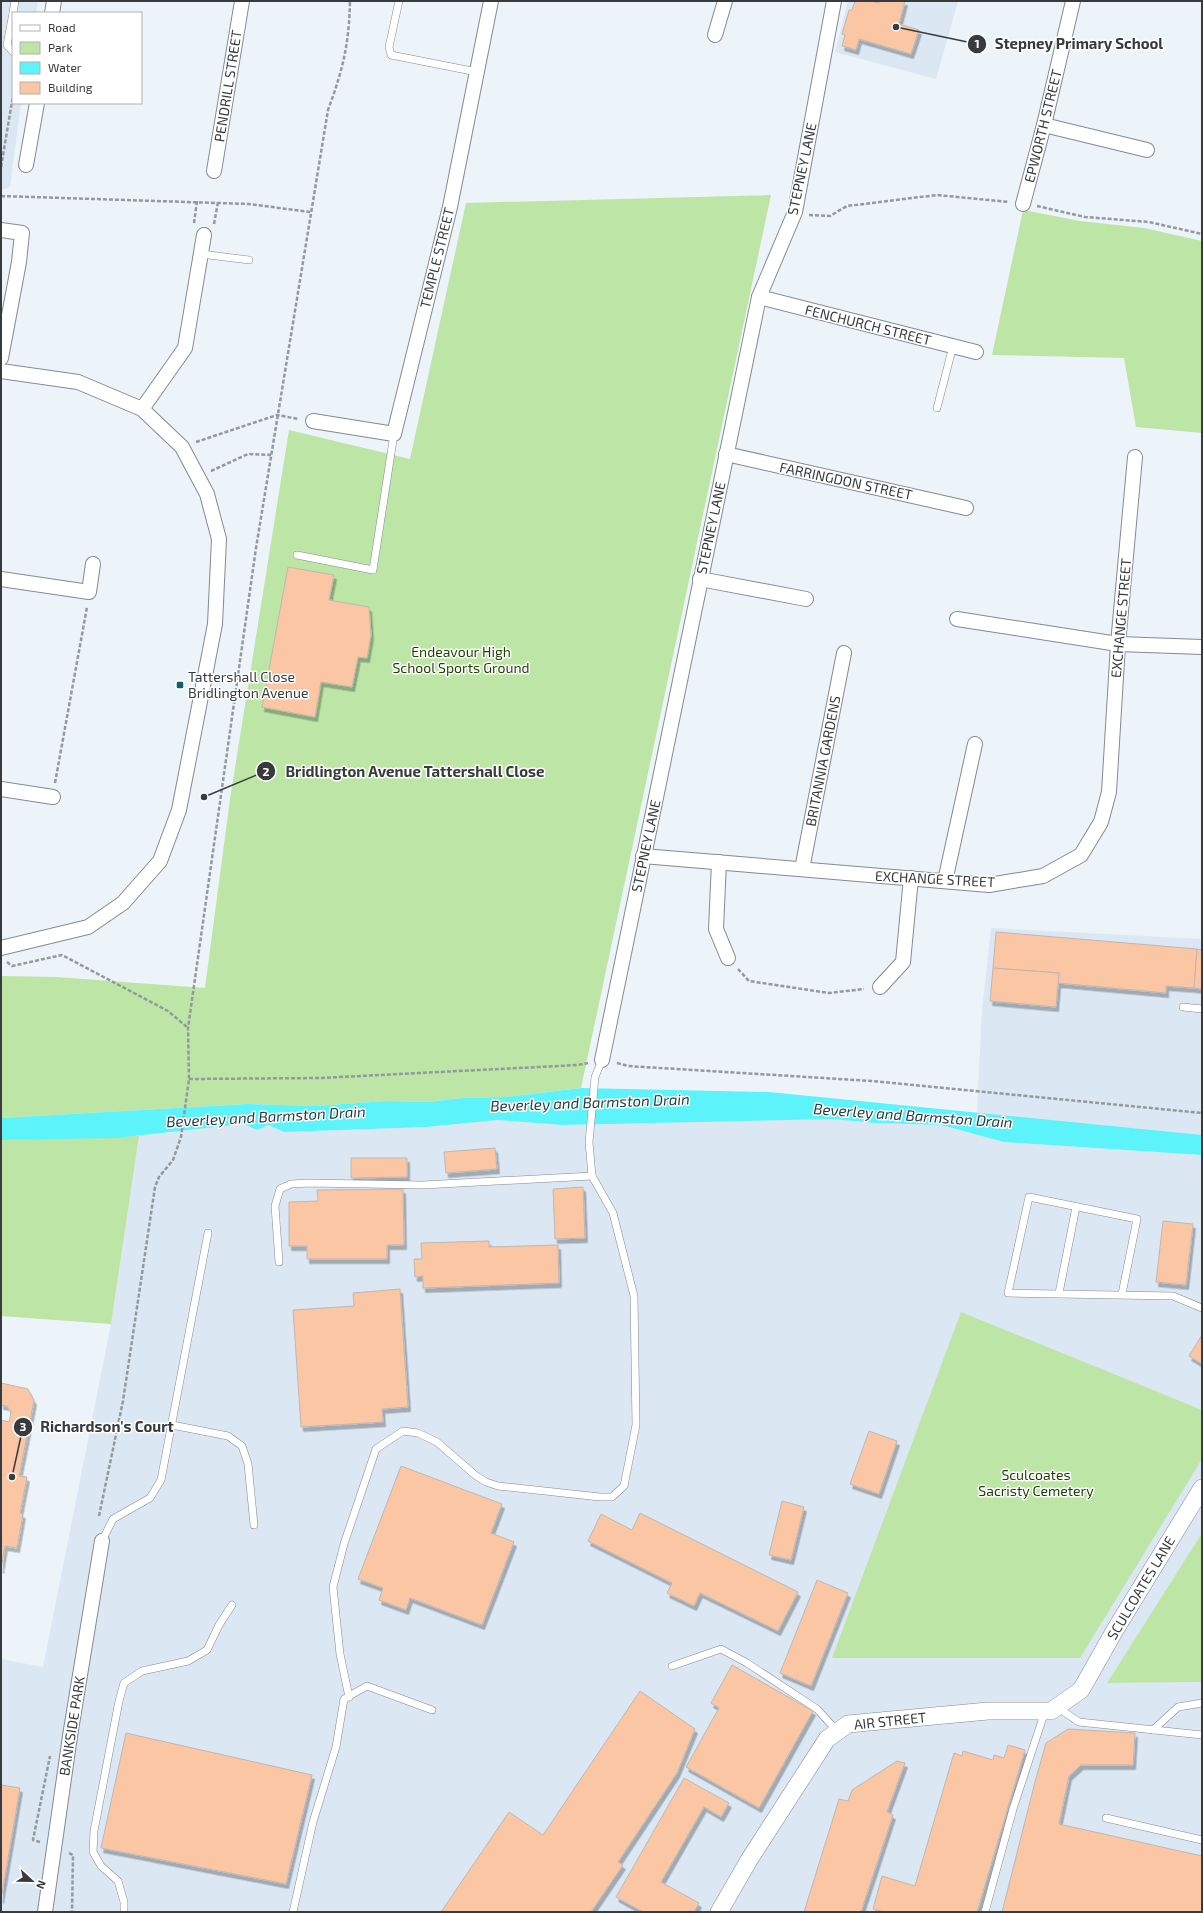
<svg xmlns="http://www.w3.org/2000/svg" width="1203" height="1913" font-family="'Exo 2',sans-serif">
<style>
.built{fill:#dbe7f3}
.green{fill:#bce5a6}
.water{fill:#5cf3fa}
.building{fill:#fac6a3;stroke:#bfb7b2;filter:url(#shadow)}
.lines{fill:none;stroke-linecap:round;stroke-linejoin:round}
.service-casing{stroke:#848a90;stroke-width:8}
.minor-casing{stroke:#848a90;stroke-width:16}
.tertiary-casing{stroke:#848a90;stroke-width:18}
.path{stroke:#94999e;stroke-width:2.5;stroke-dasharray:4 2;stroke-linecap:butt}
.service{stroke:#fff;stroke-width:7}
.minor{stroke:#fff;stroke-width:14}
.tertiary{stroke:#fff;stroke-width:17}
.poi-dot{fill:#13606c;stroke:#fff;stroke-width:1.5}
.labels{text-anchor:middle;stroke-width:3;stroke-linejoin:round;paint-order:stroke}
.street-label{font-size:14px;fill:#383b3d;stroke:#fff}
.park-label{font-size:14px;fill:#1e3e01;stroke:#fff}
.poi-label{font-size:14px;fill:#383b3d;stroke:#fff;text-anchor:start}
.water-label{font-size:15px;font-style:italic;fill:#233c3e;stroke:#fff}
.leader{fill:none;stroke:#383b3d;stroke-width:1.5}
.callout-dot{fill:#383b3d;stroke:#fff;stroke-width:1.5}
.mark-label{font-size:12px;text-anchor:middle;font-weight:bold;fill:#fff}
.callout-label{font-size:15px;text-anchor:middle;font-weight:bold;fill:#383b3d;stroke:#fff;stroke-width:3;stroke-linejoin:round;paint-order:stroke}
</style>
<defs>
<filter id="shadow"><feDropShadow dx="2.5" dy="4.5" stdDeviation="0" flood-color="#0004"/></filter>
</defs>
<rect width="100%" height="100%" fill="#ecf3f9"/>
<g class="built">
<path d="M 1,1 L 38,1 L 36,13 L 13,13 L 13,103 L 21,103 L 10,187 L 1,190 Z"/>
<path d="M 848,1 L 958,1 L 936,79 L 835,52 Z"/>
<path d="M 991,928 L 1202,939 L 1202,1135 L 977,1113 L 982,1011 Z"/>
<path d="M 778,1119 L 832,1119 L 875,1123 L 941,1125 L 1004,1142 L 1202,1155 L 1202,1533 L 1107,1683 L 1202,1682 L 1202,1912 L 1,1912 L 1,1659 L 43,1667 L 111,1324 L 139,1136 L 245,1124 L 257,1130 L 268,1125 L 284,1132 L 427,1127 L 498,1120 L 562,1125 Z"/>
</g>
<g class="green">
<path d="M 771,195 L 581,1088 L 506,1097 L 463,1098 L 427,1102 L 386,1101 L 316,1106 L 247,1104 L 1,1118 L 1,976 L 56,977 L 205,988 L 230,799 L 289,430 L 410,459 L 466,203 Z"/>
<path d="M 1023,210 L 1080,221 L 1144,228 L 1202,241 L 1202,433 L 1136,427 L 1124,358 L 992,355 Z"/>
<path d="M 139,1136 L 111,1324 L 1,1316 L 1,1140 Z"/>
<path d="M 961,1312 L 1202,1410 L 1202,1459 L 1080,1658 L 832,1658 Z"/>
<path d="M 1202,1533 L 1202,1682 L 1107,1683 Z"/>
</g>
<path class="water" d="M 581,1088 L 769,1092 L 1202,1135 L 1202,1155 L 1004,1142 L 941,1125 L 875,1123 L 832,1119 L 562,1125 L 498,1120 L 427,1127 L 284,1132 L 268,1125 L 257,1130 L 244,1124 L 116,1138 L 1,1140 L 1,1118 L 247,1104 L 316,1106 L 386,1101 L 427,1102 L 463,1098 L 506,1097 Z"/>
<g class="building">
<path d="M 855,1 L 871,1 L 879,3 L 879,1 L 905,1 L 899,24 L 919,30 L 911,54 L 859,39 L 856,50 L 842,46 L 845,35 L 842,34 L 849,10 L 852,10 Z"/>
<path d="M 288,567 L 334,575 L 329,600 L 369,607 L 371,635 L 367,658 L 358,657 L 352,687 L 321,682 L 315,717 L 262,707 Z"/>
<path d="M 996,932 L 1197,949 L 1194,988 L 1166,986 L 1166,993 L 1058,983 L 1059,973 L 993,968 Z"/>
<path d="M 1197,949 L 1202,950 L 1202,989 L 1194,988 Z"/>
<path d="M 993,968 L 1059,973 L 1056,1007 L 990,1001 Z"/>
<path d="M 495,1148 L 497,1169 L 446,1173 L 444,1152 Z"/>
<path d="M 351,1158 L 407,1158 L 407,1177 L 351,1178 Z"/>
<path d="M 583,1187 L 585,1238 L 555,1239 L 553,1189 Z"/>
<path d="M 403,1189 L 404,1245 L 387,1245 L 387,1259 L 307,1259 L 307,1246 L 289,1246 L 289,1202 L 318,1201 L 317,1190 Z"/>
<path d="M 1163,1221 L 1193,1224 L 1186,1285 L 1156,1282 Z"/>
<path d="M 489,1241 L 489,1247 L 558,1245 L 559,1283 L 423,1288 L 423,1276 L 415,1277 L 414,1259 L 422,1259 L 421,1243 Z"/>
<path d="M 400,1289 L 408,1407 L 382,1409 L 383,1422 L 301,1427 L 293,1310 L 354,1306 L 353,1293 Z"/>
<path d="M 1202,1335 L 1202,1364 L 1189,1356 Z"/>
<path d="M 1,1383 L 28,1389 L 34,1401 L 19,1476 L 27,1477 L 20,1513 L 23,1514 L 17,1548 L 5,1546 L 1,1569 L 1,1420 L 9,1422 L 11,1412 L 7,1406 L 1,1405 Z"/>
<path d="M 869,1431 L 897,1441 L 879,1494 L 850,1484 Z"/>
<path d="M 401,1466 L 502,1504 L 491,1533 L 514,1542 L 482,1625 L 410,1598 L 406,1610 L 379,1600 L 383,1588 L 358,1579 Z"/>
<path d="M 782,1501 L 804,1507 L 791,1560 L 769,1555 Z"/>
<path d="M 640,1513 L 798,1592 L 778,1631 L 700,1593 L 694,1606 L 667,1593 L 672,1583 L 588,1541 L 601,1514 L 632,1530 Z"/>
<path d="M 817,1580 L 848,1593 L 811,1686 L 780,1673 Z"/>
<path d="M 732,1665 L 813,1711 L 759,1808 L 686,1767 L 719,1708 L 711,1703 Z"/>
<path d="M 640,1691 L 695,1729 L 677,1773 L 618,1862 L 623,1865 L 591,1912 L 441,1912 L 509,1812 L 543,1835 Z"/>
<path d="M 1068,1729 L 1135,1733 L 1133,1765 L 1081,1765 L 1069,1776 L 1059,1824 L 1202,1856 L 1202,1912 L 1002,1912 L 1035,1782 L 1046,1743 Z"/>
<path d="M 126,1733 L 312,1775 L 286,1884 L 101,1848 Z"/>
<path d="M 1008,1745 L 1025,1750 L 977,1912 L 884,1912 L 873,1909 L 882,1876 L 915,1886 L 954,1753 L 962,1756 L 963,1751 L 993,1760 L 994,1755 L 1004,1758 Z"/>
<path d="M 897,1761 L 905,1763 L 887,1812 L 893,1815 L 861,1912 L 804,1912 L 839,1799 L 848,1801 L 852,1790 Z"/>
<path d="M 684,1778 L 729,1803 L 721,1817 L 704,1807 L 661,1882 L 699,1903 L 694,1912 L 643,1912 L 616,1897 Z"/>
<path d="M 1,1785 L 20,1788 L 1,1899 Z"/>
</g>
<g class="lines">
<g class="service-casing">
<g id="service">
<path d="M 399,1 L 389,47 L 391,55 L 477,72"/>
<path d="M 13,13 L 7,45 L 13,52"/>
<path d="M 13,13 L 15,1"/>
<path d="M 201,254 L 249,260"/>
<path d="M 937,408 L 953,346"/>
<path d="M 297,555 L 373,570 L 394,434"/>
<path d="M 1183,1007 L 1202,1009"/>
<path d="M 279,1262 L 275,1206 L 280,1189 L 291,1184 L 309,1183 L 423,1185 L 592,1176"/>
<path d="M 1059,1293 L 1076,1207"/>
<path d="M 1122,1294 L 1137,1219 L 1029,1197 L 1008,1293 L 1173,1296 L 1202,1308"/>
<path d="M 172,1425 L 228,1436 L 242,1446 L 248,1464 L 254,1525"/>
<path d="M 102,1541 L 113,1519 L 150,1498 L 161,1480 L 208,1233"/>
<path d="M 672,1666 L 721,1649 L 747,1663 L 817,1709 L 838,1732"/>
<path d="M 349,1697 L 340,1654 L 333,1587 L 344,1544 L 376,1449 L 403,1431 L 418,1433 L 437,1442 L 475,1475 L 486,1482 L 498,1486 L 600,1497 L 612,1497 L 624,1486 L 636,1425 L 634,1296 L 613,1213 L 592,1176 L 589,1142 L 595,1077 L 602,1060"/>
<path d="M 1057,1707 L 1079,1722 L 1202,1735"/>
<path d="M 1153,1730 L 1178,1707 L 1202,1703"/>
<path d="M 1106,1818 L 1202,1840"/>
<path d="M 124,1912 L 124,1902 L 118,1881 L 101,1866 L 93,1852 L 94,1831 L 119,1701 L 124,1683 L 142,1671 L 188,1661 L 207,1650 L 219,1625 L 232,1605"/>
<path d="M 293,1912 L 313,1822 L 336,1747 L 344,1699 L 367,1686 L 432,1710"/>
<path d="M 985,1912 L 1013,1809 L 1045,1711"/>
</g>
</g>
<g class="minor-casing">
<g id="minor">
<path d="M 52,13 L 54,1"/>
<path d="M 715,35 L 725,1"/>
<path d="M 1044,125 L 1147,150"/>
<path d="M 26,165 L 37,103"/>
<path d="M 214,171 L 242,1"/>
<path d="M 1023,204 L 1044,125 L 1073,1"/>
<path d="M 1,230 L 22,233 L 19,262 L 1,358"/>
<path d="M 759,297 L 976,352"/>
<path d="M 1,371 L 78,382 L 142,409 L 182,447 L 207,494 L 219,539 L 215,624 L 179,810 L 160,861 L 123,903 L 88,927 L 1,948"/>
<path d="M 142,409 L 185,348 L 204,235"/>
<path d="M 313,421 L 394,434 L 450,207 L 491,1"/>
<path d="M 726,454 L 966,508"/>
<path d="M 1,579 L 89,592 L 93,564"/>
<path d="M 700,579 L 806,599"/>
<path d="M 957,619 L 1118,644 L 1202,647"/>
<path d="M 1,789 L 53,797"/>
<path d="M 643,856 L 989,885 L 1043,876 L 1081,855 L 1101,822 L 1109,792 L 1118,644 L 1135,457"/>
<path d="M 719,862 L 716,929 L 728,958"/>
<path d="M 802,869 L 844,653"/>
<path d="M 945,881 L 975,744"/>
<path d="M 880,987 L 903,962 L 911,878"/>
<path d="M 602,1060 L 759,297 L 795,212 L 834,1"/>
<path d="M 45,1912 L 70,1736 L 102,1541"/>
</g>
</g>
<g class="tertiary-casing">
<path id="tertiary" d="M 719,1912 L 749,1860 L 827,1739 L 848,1724 L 988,1711 L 1051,1711 L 1081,1690 L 1115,1630 L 1202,1488"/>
</g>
<g class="path">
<path d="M 1,167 L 13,96"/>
<path d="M 1,196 L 249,204 L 310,212"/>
<path d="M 1037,206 L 1085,217 L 1149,222 L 1202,234"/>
<path d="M 809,215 L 830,216 L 847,206 L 937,195 L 1009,202"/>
<path d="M 194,223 L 197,201"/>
<path d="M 214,224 L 218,202"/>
<path d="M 196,442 L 277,415 L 299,419"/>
<path d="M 211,471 L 248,454 L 271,455"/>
<path d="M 55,783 L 87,607"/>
<path d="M 7,962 L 12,966 L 62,955 L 168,1011 L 187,1027"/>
<path d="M 738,969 L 749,981 L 829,993 L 864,989"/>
<path d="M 617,1063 L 628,1066 L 872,1081 L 1202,1113"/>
<path d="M 189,1079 L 320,1078 L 578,1065 L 588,1063"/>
<path d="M 99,1516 L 123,1401 L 155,1187 L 159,1177 L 173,1160 L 181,1137 L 189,1079 L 188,1028 L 256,548 L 328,110 C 343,69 349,45 350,1"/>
<path d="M 40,1842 L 33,1840 L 50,1756"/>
<path d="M 69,1853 L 73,1855 L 72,1912"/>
</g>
<use href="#service" class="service"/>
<use href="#minor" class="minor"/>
<use href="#tertiary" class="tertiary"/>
</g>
<rect class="poi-dot" x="176" y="681" width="8" height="8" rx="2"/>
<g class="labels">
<g class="street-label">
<text transform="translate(228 86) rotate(-81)" y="5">PENDRILL STREET</text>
<text transform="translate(1043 126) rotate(-76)" y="5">EPWORTH STREET</text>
<text transform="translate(802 169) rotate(-78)" y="5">STEPNEY LANE</text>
<text transform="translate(437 258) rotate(-76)" y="5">TEMPLE STREET</text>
<text transform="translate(868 325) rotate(14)" y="5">FENCHURCH STREET</text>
<text transform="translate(846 481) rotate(12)" y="5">FARRINGDON STREET</text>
<text transform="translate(711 528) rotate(-78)" y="5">STEPNEY LANE</text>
<text transform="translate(1121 618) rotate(-85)" y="5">EXCHANGE STREET</text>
<text transform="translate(823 761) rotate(-79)" y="5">BRITANNIA GARDENS</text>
<text transform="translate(646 846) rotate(-78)" y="5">STEPNEY LANE</text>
<text transform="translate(935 879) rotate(3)" y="5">EXCHANGE STREET</text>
<text transform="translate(1141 1588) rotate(-59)" y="5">SCULCOATES LANE</text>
<text transform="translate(890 1721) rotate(-6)" y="5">AIR STREET</text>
<text transform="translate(72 1726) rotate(-81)" y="5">BANKSIDE PARK</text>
</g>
<g class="park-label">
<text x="461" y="657">Endeavour High<tspan x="461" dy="16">School Sports Ground</tspan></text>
<text x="1036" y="1480">Sculcoates<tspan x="1036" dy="16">Sacristy Cemetery</tspan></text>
</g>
<g class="poi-label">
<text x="188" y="682">Tattershall Close<tspan x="188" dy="16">Bridlington Avenue</tspan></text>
</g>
<g class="water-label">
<text transform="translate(590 1103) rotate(-2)" y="5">Beverley and Barmston Drain</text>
<text transform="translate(913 1116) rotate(4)" y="5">Beverley and Barmston Drain</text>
<text transform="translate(266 1117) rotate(-3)" y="5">Beverley and Barmston Drain</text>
</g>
</g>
<path class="leader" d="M896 27L977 44M204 797L266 771M12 1477L23 1427"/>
<g class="callout-dot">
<circle cx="896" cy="27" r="4"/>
<circle cx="204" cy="797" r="4"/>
<circle cx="12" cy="1477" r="4"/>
<circle cx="977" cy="44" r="10"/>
<circle cx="266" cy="771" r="10"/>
<circle cx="23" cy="1427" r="10"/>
</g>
<g class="mark-label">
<text x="977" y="48">1</text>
<text x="266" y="776">2</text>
<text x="23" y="1431">3</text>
</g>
<g class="callout-label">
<text x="1079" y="49">Stepney Primary School</text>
<text x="415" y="777">Bridlington Avenue Tattershall Close</text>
<text x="107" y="1432">Richardson's Court</text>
</g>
<rect width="1203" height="1913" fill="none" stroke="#383b3d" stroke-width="4"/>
<rect x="12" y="12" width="130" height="92" fill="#ffffff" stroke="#afb1b1"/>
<rect x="20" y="25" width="20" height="6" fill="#ffffff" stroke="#afb1b1"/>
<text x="48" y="32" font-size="12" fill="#383b3d">Road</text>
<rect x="20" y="42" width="20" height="12" fill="#bce5a6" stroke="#afb1b1"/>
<text x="48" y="52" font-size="12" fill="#383b3d">Park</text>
<rect x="20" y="62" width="20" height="12" fill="#5cf3fa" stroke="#afb1b1"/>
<text x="48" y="72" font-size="12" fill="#383b3d">Water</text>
<rect x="20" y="82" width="20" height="12" fill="#fac6a3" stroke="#afb1b1"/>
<text x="48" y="92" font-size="12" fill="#383b3d">Building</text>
<g transform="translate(32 1881) rotate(112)" stroke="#ffffff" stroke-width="3" paint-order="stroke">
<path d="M0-3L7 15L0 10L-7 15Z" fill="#383b3d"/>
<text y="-6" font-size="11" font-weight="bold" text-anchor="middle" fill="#383b3d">N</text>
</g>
</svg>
